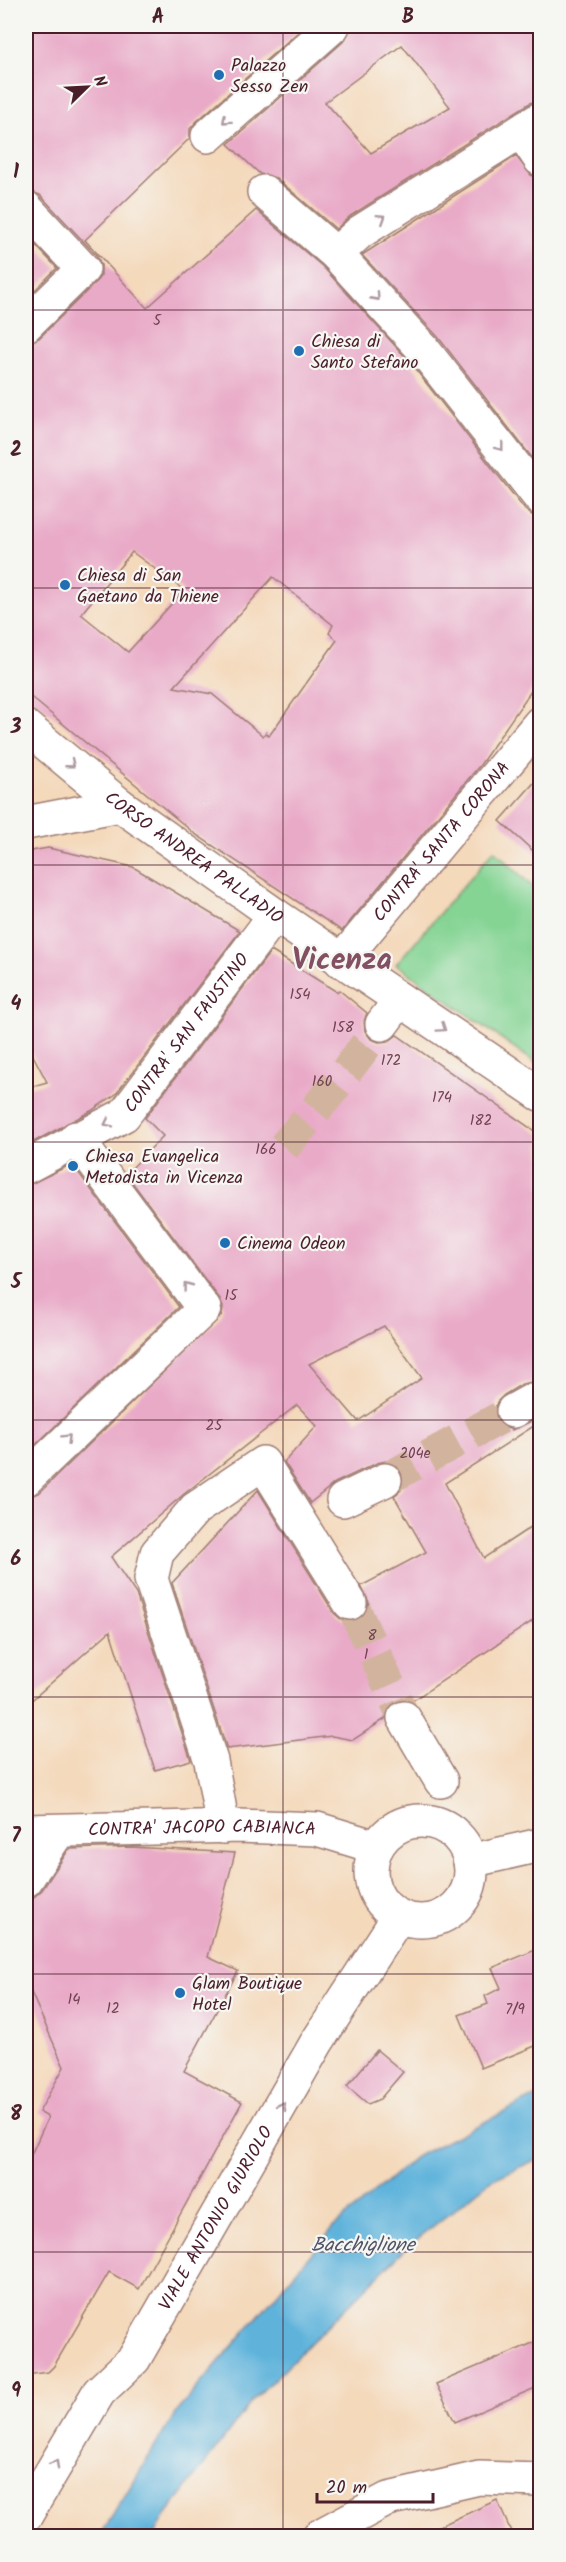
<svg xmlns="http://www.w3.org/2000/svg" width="566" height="2562" font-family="Kalam,sans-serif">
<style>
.green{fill:#85d494;stroke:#687a60;stroke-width:1.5}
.water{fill:#5fb3db;stroke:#546983;stroke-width:1.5}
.building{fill:#e9aac8;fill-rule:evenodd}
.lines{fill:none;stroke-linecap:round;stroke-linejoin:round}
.street-tunnel{stroke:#d2b49e;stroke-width:33;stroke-dasharray:33 16;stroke-linecap:butt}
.street-casing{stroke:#9f7c73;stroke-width:36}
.secondary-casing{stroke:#9f7c73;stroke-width:36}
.street{stroke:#fff;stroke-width:33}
.secondary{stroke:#fff;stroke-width:33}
.oneway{stroke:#ae9aa0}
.grid{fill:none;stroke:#4a1f2b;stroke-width:1.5;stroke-opacity:0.55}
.poi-dot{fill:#1f6fb2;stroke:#f6f6f2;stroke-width:2}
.labels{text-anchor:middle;stroke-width:4.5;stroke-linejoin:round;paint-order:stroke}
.number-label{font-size:15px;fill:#724252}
.poi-label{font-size:18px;fill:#4a1f2b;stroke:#f6f6f2;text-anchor:start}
.street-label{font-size:18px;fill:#4a1f2b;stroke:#f6f6f2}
.water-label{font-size:20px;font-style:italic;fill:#515369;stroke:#f6f6f2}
.town-label{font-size:30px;font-weight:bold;fill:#825062;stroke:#f6f6f2}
.neatline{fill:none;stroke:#4a1f2b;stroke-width:2}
.grid-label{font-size:20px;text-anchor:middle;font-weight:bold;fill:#4a1f2b}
</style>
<rect width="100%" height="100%" fill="#f6f6f2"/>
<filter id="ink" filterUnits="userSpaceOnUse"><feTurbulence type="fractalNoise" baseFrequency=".0167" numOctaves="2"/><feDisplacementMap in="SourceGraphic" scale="12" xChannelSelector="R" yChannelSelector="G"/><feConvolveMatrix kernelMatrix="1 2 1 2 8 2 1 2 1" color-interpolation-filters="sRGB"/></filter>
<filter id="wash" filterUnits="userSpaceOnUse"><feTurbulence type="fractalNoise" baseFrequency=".008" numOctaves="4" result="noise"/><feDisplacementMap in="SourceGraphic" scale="24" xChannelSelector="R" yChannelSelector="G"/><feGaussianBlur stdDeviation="1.35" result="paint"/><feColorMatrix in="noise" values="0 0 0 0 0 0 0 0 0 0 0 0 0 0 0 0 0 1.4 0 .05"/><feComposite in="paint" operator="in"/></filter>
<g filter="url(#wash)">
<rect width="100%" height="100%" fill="#f4d9bb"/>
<path class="green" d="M 494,850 L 540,894 L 540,1066 L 396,964 Z"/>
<path class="water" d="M 540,2094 L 540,2158 L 491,2180 L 406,2248 L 252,2401 L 166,2515 L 154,2536 L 100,2536 L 177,2411 L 334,2227 L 415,2157 Z"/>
<g id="blocks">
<g class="building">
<path d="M 26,26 L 305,26 L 196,122 L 190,129 L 190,138 L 85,240 L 147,308 L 256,210 L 323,267 L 409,361 L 525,510 L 532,515 L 540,516 L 540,678 L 480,765 L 342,931 L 195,834 L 26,693 L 26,343 L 39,338 L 96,282 L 101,275 L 101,265 L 97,256 L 40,195 L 26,190 ZM 132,552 L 184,590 L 128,652 L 81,614 ZM 273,577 L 333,625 L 329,633 L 337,640 L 269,736 L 266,732 L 263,736 L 212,694 L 174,687 Z"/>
<path d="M 351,26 L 540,26 L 540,100 L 530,103 L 350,216 L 336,229 L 276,178 L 260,174 L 228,144 L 345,40 ZM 402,45 L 450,107 L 371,153 L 325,102 Z"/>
<path d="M 516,156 L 531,175 L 540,178 L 540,468 L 438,337 L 362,255 Z"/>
<path d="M 26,235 L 57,268 L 26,299 Z"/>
<path d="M 540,776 L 540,857 L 500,821 Z"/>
<path d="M 48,848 L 133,867 L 240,931 L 116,1094 L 91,1111 L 26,1146 L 26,1088 L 47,1082 L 26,1042 L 26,852 Z"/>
<path d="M 271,951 L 337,992 L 339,990 L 367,1013 L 364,1021 L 365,1031 L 371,1039 L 379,1042 L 389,1041 L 397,1035 L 540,1135 L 540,1385 L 532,1382 L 522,1384 L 504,1395 L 497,1402 L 494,1411 L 497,1421 L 504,1427 L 512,1430 L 540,1417 L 540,1422 L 445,1483 L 484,1558 L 540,1521 L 540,1616 L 412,1701 L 403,1699 L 394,1702 L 387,1709 L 385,1719 L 353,1740 L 332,1736 L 227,1749 L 172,1583 L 258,1490 L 334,1613 L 342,1620 L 351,1622 L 359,1619 L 366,1612 L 369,1602 L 361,1586 L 426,1552 L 394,1496 L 401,1490 L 404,1481 L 402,1471 L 395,1464 L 386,1461 L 377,1463 L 335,1483 L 310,1503 L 284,1462 L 317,1426 L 297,1405 L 184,1494 L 111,1557 L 136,1594 L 191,1760 L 155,1770 L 110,1631 L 26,1705 L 26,1497 L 39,1493 L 222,1315 L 223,1307 L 219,1298 L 126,1174 L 163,1136 L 145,1118 ZM 384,1326 L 422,1378 L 358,1421 L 309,1364 Z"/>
<path d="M 72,1164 L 179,1307 L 26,1454 L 26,1186 Z"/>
<path d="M 131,1847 L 235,1853 L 208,1957 L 238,1971 L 184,2071 L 242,2102 L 139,2289 L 109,2272 L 54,2366 L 48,2372 L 26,2375 L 26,2166 L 48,2117 L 39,2112 L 64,2067 L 26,1981 L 26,1904 L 42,1890 L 69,1849 Z"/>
<path d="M 540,1948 L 540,2044 L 481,2068 L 459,2015 L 488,2004 L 485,1996 L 501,1988 L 492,1968 Z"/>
<path d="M 377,2050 L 403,2072 L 380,2099 L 368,2104 L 347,2086 Z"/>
<path d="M 540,2340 L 540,2386 L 455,2422 L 436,2384 Z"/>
<path d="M 497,2500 L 513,2536 L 418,2536 Z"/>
</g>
</g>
</g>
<g filter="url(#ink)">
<use href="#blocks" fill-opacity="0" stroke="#9f7c73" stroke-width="1.5"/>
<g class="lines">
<g class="street-tunnel">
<path d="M 284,1147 L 332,1090 L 382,1024"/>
<path d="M 385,1480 L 513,1411"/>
<path d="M 355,1611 L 404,1718"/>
</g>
<g class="street-casing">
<g id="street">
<path d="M 522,132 L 540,159"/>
<path d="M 208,136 L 333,26"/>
<path d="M 264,192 L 336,254 L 423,349 L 540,498"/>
<path d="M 26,208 L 83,269 L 26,325"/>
<path d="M 336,254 L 360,232 L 540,119"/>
<path id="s1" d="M 26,727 L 120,805 L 275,915 L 540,1094"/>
<path d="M 26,823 L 120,805"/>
<path id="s2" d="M 341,961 L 540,723"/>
<path d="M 382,1024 L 400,1000"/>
<path id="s3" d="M 26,1167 L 124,1115 L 275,915"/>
<path d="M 513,1411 L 531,1401"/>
<path d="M 26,1479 L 204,1309 L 76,1138"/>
<path d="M 343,1500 L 385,1480"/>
<path d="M 404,1718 L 441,1781"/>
<path d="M 223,1827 L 211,1761 L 151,1579 L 157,1553 L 195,1509 L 263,1463 L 350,1603"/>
<path id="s4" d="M 26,1831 L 239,1826 L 317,1829 L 376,1847"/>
<path d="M 26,1880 L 58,1832"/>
<path d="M 319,2536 L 388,2499 L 479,2478 L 540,2480"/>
</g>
</g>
<g class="secondary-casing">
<g id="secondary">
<circle cx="421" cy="1871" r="50"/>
<path d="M 470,1861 L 540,1845"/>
<path id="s5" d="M 26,2515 L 99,2392 L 134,2359 L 317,2042 L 399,1916"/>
</g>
</g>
<use href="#street" class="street"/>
<use href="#secondary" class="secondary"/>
</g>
<defs><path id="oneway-chevron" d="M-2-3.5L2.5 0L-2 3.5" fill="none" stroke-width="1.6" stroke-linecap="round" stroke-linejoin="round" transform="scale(1.5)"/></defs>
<g class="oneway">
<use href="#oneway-chevron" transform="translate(226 120) rotate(138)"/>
<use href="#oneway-chevron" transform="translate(382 218) rotate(-32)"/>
<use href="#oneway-chevron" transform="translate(376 297) rotate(48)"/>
<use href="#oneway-chevron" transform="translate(500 447) rotate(52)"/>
<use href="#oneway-chevron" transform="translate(71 764) rotate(39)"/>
<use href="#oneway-chevron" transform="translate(442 1028) rotate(34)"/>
<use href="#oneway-chevron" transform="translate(108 1123) rotate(154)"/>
<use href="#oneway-chevron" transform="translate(187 1286) rotate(-127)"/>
<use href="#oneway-chevron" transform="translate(67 1438) rotate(-45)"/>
<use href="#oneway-chevron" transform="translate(282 2106) rotate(-61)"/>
<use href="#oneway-chevron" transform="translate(55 2464) rotate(-60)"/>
</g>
</g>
<path class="grid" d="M 283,26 L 283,2536M 26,310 L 540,310M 26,588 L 540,588M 26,865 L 540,865M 26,1142 L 540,1142M 26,1420 L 540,1420M 26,1697 L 540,1697M 26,1974 L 540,1974M 26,2252 L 540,2252"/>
<g class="poi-dot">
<circle cx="219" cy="75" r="6"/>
<circle cx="299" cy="351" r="6"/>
<circle cx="65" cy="585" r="6"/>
<circle cx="73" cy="1166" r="6"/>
<circle cx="225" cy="1243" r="6"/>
<circle cx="180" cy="1993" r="6"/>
</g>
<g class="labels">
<g class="number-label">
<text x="157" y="325">5</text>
<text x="300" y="999">154</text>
<text x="343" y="1032">158</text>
<text x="391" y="1065">172</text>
<text x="322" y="1086">160</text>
<text x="442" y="1102">174</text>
<text x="481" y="1125">182</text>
<text x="266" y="1154">166</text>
<text x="231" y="1300">15</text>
<text x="214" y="1430">25</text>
<text x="415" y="1458">204e</text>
<text x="372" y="1640">8</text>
<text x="366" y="1659">1</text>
<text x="74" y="2004">14</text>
<text x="113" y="2013">12</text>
<text x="515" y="2014">7/9</text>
</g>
<g class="poi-label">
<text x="231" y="71">Palazzo<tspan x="231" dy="21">Sesso Zen</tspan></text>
<text x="311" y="347">Chiesa di<tspan x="311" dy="21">Santo Stefano</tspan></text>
<text x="77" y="581">Chiesa di San<tspan x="77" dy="21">Gaetano da Thiene</tspan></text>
<text x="85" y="1162">Chiesa Evangelica<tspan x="85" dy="21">Metodista in Vicenza</tspan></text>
<text x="237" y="1249">Cinema Odeon</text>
<text x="192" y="1989">Glam Boutique<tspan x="192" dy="21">Hotel</tspan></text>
</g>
<g class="street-label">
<text dy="6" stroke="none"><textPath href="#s2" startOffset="156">CONTRA' SANTA CORONA</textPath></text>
<text dy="6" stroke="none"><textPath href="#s1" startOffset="213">CORSO ANDREA PALLADIO</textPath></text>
<text dy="6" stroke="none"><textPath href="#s3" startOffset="214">CONTRA' SAN FAUSTINO</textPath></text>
<text dy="6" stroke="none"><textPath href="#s4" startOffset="176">CONTRA' JACOPO CABIANCA</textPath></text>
<text dy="6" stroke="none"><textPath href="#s5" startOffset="354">VIALE ANTONIO GIURIOLO</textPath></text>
</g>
<g class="water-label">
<text x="363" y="2251">Bacchiglione</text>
</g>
<g class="town-label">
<text x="342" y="969">Vicenza</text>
</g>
</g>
<rect width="566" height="2562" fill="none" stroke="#f6f6f2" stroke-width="66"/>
<g transform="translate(87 87) rotate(66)" stroke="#f6f6f2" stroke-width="4.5" paint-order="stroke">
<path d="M0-4.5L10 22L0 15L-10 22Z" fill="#4a1f2b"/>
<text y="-9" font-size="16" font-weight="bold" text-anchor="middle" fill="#4a1f2b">N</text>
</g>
<path d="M317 2493v9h116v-9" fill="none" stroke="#4a1f2b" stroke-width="3"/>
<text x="326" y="2493" font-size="18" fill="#4a1f2b" stroke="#f6f6f2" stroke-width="4.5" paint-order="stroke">20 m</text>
<rect x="33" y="33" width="500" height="2496" class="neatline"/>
<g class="grid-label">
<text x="158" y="23">A</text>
<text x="408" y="23">B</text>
<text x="16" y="178">1</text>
<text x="16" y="456">2</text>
<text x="16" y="733">3</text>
<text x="16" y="1010">4</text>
<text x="16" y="1288">5</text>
<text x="16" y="1565">6</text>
<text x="16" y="1842">7</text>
<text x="16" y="2120">8</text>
<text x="16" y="2397">9</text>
</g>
</svg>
